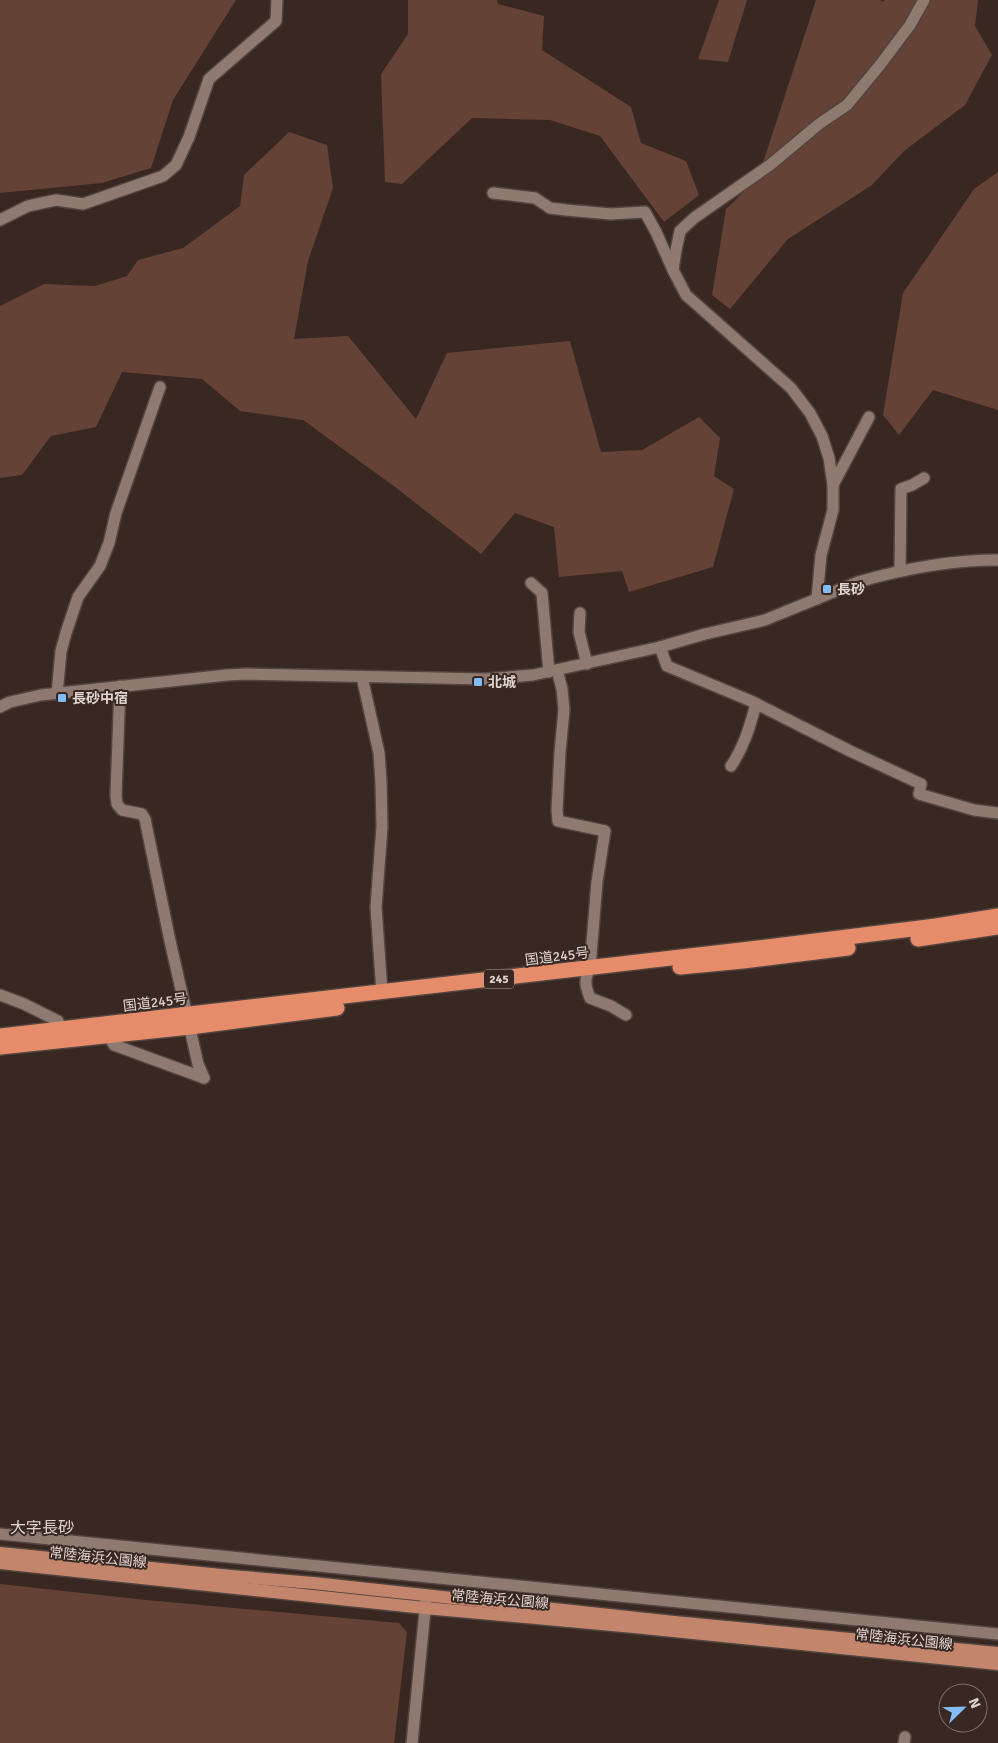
<svg xmlns="http://www.w3.org/2000/svg" width="998" height="1743" font-family="Signika,'Noto Sans JP',sans-serif">
<style>
.green{fill:#644235}
.lines{fill:none;stroke-linecap:round;stroke-linejoin:round}
.minor-casing{stroke:#52443e;stroke-width:14}
.major-casing{stroke:#52443e;stroke-width:15}
.highway-casing{stroke:#52443e;stroke-width:18}
.minor{stroke:#8f7a72;stroke-width:11}
.major{stroke:#c4856d;stroke-width:12}
.highway{stroke:#e78c6a;stroke-width:15}
.poi-dot{fill:#84bcfb;stroke:#392822;stroke-width:2}
.labels{text-anchor:middle;stroke-width:4;stroke-linejoin:round;paint-order:stroke}
.shield{fill:#392822;stroke:#aea09c;stroke-width:1}
.shield-label{font-size:12px;font-weight:bold;fill:#e0d4d0}
.poi-label{font-size:14px;font-weight:bold;fill:#e0d4d0;stroke:#392822;text-anchor:start}
.street-label{font-size:14px;fill:#e0d4d0;stroke:#392822}
.quarter-label{font-size:16px;fill:#e0d4d0;stroke:#392822}
</style>
<rect width="100%" height="100%" fill="#392822"/>
<g class="green">
<path d="M 0,0 L 236,0 L 173,100 L 151,168 L 102,183 L 0,193 Z"/>
<path d="M 408,0 L 497,0 L 498,4 L 544,16 L 542,50 L 631,107 L 641,143 L 686,161 L 699,195 L 664,222 L 600,136 L 550,120 L 472,118 L 402,184 L 385,182 L 381,74 L 408,34 Z"/>
<path d="M 719,0 L 747,0 L 728,62 L 698,59 Z"/>
<path d="M 816,0 L 880,0 L 883,2 L 885,0 L 978,0 L 975,26 L 992,55 L 965,105 L 904,151 L 872,185 L 788,239 L 730,309 L 712,295 L 726,209 L 758,178 Z"/>
<path d="M 289,132 L 327,145 L 333,188 L 308,261 L 294,339 L 348,336 L 416,419 L 447,353 L 570,341 L 601,452 L 642,450 L 699,417 L 720,438 L 714,476 L 734,489 L 713,567 L 629,592 L 622,571 L 559,577 L 554,527 L 515,513 L 481,554 L 395,487 L 303,420 L 240,411 L 202,379 L 122,372 L 96,427 L 51,436 L 22,475 L 0,478 L 0,306 L 44,284 L 95,286 L 127,276 L 138,260 L 183,248 L 240,206 L 244,175 Z"/>
<path d="M 998,172 L 998,410 L 933,390 L 899,435 L 883,415 L 903,293 L 974,189 Z"/>
<path d="M 0,1584 L 146,1600 L 399,1623 L 407,1632 L 394,1743 L 0,1743 Z"/>
</g>
<g class="lines">
<g class="minor-casing">
<g id="minor">
<path d="M 493,193 L 535,198 L 550,208 L 566,210 L 611,214 L 645,212 L 656,232 L 673,270"/>
<path d="M 0,220 L 28,206 L 56,200 L 83,204 L 163,176 L 176,165 L 189,137 L 209,79 L 276,21 L 277,0"/>
<path d="M 833,485 L 869,417"/>
<path d="M 900,571 L 901,489 L 912,485 L 924,478"/>
<path d="M 531,583 L 542,593 L 549,672"/>
<path d="M 817,599 L 821,555 L 833,510 L 833,485 L 829,458 L 822,436 L 810,413 L 791,388 L 686,295 L 673,270 L 676,250 L 680,231 L 694,218 L 770,165 L 819,124 L 847,105 L 880,65 L 910,25 L 924,0"/>
<path d="M 580,613 L 579,632 L 587,664"/>
<path d="M 660,647 L 667,666 L 751,701 L 850,751 L 921,784 L 919,794 L 974,810 L 998,813"/>
<path d="M 557,670 L 562,689 L 564,710 L 560,752 L 557,810 L 558,821 L 605,831 L 597,882 L 590,968 C 584,980 585,985 590,998 L 611,1006 L 626,1015"/>
<path d="M 362,677 L 379,753 L 381,782 L 382,827 L 376,907 L 382,993"/>
<path d="M 120,686 L 116,795 L 117,804 L 122,810 L 142,814 L 145,819 L 170,941 L 198,1064 L 204,1078"/>
<path d="M 57,694 L 61,651 L 66,633 L 78,597 L 100,566 L 109,543 L 116,513 L 160,387"/>
<path d="M 0,707 L 10,702 L 41,695 L 227,675 L 246,674 L 486,679 L 533,675 L 660,647 L 705,634 L 765,620 L 858,582 C 903,569 951,560 998,560"/>
<path d="M 731,766 C 744,747 750,726 756,704"/>
<path d="M 0,995 L 24,1004 L 58,1021 L 61,1029"/>
<path d="M 109,1036 L 114,1045 L 204,1078"/>
<path d="M 0,1534 L 998,1634"/>
<path d="M 412,1743 L 426,1600"/>
<path d="M 904,1743 L 905,1737"/>
</g>
</g>
<g class="major-casing">
<g id="major">
<path d="M 0,1553 L 231,1576 L 313,1583 L 674,1622 L 998,1653"/>
<path d="M 0,1563 L 425,1608 L 634,1627 L 998,1664"/>
</g>
</g>
<g class="highway-casing">
<g id="highway">
<path d="M 918,939 L 998,927"/>
<path d="M 680,967 L 743,961 L 848,948"/>
<path d="M 0,1036 L 775,946 L 936,926 L 998,916"/>
<path d="M 0,1047 L 190,1027 L 337,1008"/>
</g>
</g>
<use href="#minor" class="minor"/>
<use href="#major" class="major"/>
<use href="#highway" class="highway"/>
</g>
<g class="poi-dot">
<rect x="822" y="584" width="10" height="10" rx="2.5"/>
<rect x="473" y="677" width="10" height="10" rx="2.5"/>
<rect x="57" y="693" width="10" height="10" rx="2.5"/>
</g>
<g class="labels">
<rect class="shield" x="484" y="969.5" width="30" height="19" rx="4"/>
<g class="shield-label">
<text x="499" y="983">245</text>
</g>
<g class="poi-label">
<text x="837" y="594">長砂</text>
<text x="488" y="687">北城</text>
<text x="72" y="703">長砂中宿</text>
</g>
<g class="street-label">
<text transform="translate(557 956) rotate(-7)" y="5">国道245号</text>
<text transform="translate(155 1002) rotate(-7)" y="5">国道245号</text>
<text transform="translate(98 1557) rotate(6)" y="5">常陸海浜公園線</text>
<text transform="translate(500 1599) rotate(5)" y="5">常陸海浜公園線</text>
<text transform="translate(904 1639) rotate(6)" y="5">常陸海浜公園線</text>
</g>
<g class="quarter-label">
<text x="42" y="1533">大字長砂</text>
</g>
</g>
<g transform="translate(963 1708) rotate(67)"><circle r="24" fill="#392822" stroke="#7c6d68"/>
<path d="M0-4L9 19L0 12L-9 19Z" fill="#84bcfb"/>
<text y="-8" font-size="14" font-weight="bold" text-anchor="middle" fill="#e0d4d0">N</text>
</g>
</svg>
